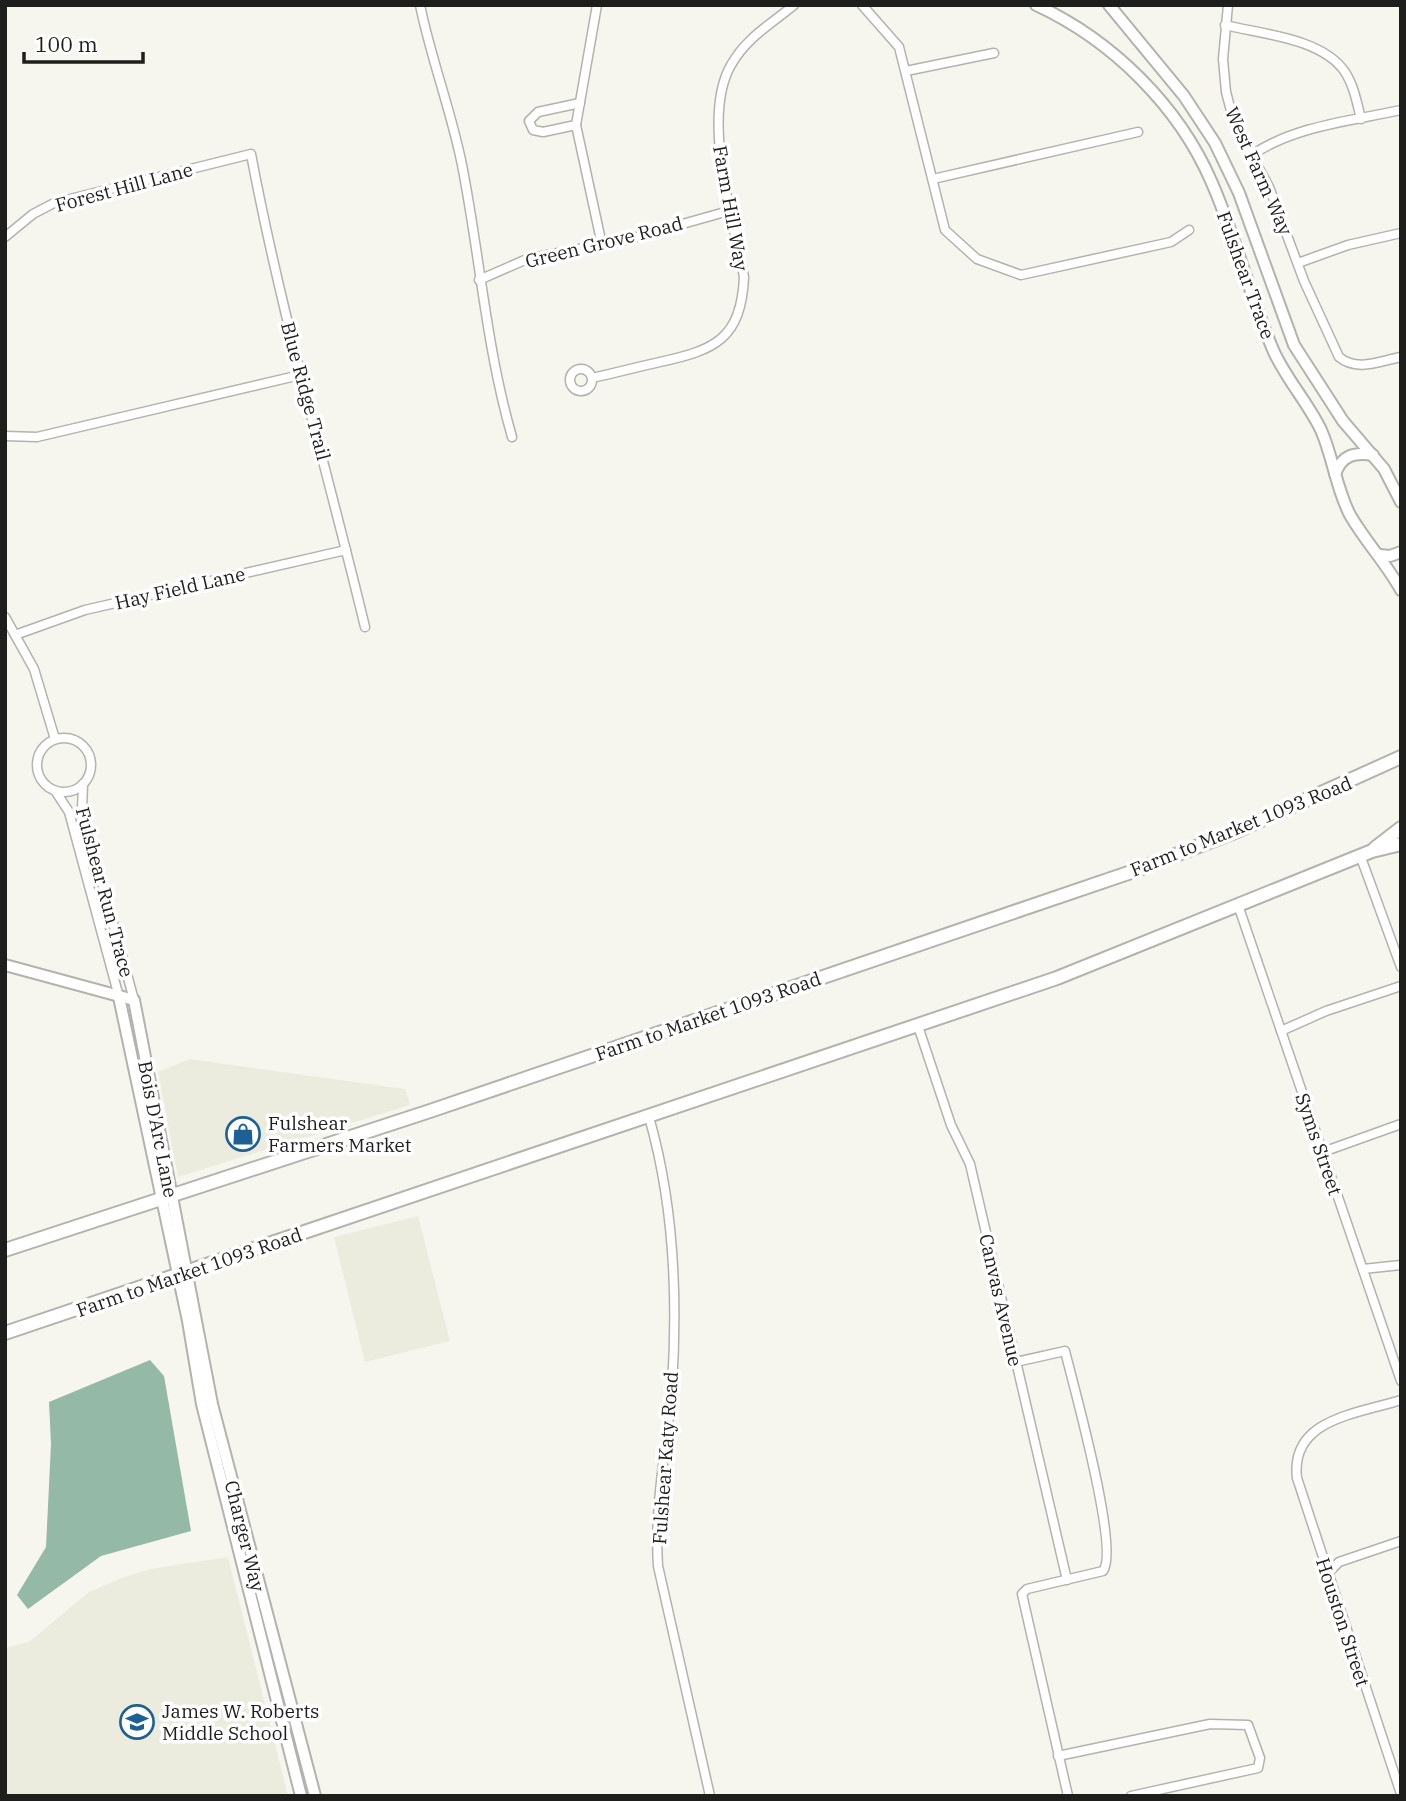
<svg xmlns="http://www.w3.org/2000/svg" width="1406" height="1801" font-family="'IBM Plex Serif',serif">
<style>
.built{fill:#ececde}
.water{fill:#95b9a7}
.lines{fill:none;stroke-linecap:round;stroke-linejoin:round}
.street-casing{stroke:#b3b3ad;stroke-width:11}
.secondary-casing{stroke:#b3b3ad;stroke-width:14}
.primary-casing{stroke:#b3b3ad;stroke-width:16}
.street{stroke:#fff;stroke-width:8}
.secondary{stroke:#fff;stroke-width:10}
.primary{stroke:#fff;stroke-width:12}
.labels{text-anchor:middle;stroke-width:7;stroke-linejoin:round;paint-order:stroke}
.street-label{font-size:19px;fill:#1e1e1c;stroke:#fff}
.poi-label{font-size:19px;fill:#1e1e1c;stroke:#fff;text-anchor:start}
</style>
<rect width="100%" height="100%" fill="#f6f6ef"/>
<g class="built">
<path d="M 190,1059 L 405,1089 L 410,1105 L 178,1177 L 158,1072 Z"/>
<path d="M 418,1216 L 450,1341 L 365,1362 L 334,1237 Z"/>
<path d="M 228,1557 L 288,1796 L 5,1796 L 5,1648 L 29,1642 L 89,1592 L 124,1577 L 150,1569 Z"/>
</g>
<path class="water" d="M 150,1360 L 164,1376 L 191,1531 L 101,1556 L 28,1609 L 17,1595 L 46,1547 L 51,1444 L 49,1402 Z"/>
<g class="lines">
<g class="street-casing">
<g id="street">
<path d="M 420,5 C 431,59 451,110 462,165 C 480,256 486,347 512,437"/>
<path d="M 597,5 L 576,125 L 602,245"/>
<path d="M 862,5 L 899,47 L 945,230 L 977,259 L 1021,275 L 1171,242 L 1189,230"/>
<path d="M 1228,5 L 1223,59 L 1226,92 L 1234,122 L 1269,187 L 1304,281 L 1339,357 C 1357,372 1380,361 1401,357"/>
<path d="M 1225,25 C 1261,34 1322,38 1345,72 C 1354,86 1357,103 1361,119"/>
<path d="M 906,71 L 994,53"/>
<path d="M 576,125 L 543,132 L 533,130 L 529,121 L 538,112 L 580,103"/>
<path d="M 1252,155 C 1294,126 1351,121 1401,110"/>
<path d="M 933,179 L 1138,132"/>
<path d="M 5,237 L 33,214 L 54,203 L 251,154 C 281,314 327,469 365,627"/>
<path d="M 1298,263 L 1348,245 L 1401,233"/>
<path d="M 479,280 L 527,259 L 626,240 L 732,210"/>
<circle cx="581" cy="380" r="11"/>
<path d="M 592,378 C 615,373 637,367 660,362 C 715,350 741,339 744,277 C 733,219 701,117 731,65 C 746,38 771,24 794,5"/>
<path d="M 5,436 L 37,437 L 300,375"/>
<path d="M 5,617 L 34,669 L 55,739"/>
<path d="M 15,635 L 85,610 L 346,550"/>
<circle cx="64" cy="765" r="27"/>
<path d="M 83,784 L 82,809 L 134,1000"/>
<path d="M 56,792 L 69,812 L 119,997"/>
<path d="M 1360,855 L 1401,967"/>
<path d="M 1238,905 L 1401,1381"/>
<path d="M 918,1026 L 951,1125 L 970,1164 L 1067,1580"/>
<path d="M 1281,1031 L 1326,1011 L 1401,986"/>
<path d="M 649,1117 C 674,1204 678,1295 672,1386 C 667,1447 654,1505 658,1566 L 710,1796"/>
<path d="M 1320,1153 L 1401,1124"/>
<path d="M 1363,1269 L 1401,1265"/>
<path d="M 1016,1362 L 1065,1351 C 1073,1384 1120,1550 1103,1571 L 1027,1589 L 1022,1594 L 1068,1796"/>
<path d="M 1401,1400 C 1357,1414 1290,1419 1297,1478 L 1401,1794"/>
<path d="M 1327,1574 L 1339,1562 L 1401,1541"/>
<path d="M 1058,1756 L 1210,1724 L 1248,1725 L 1260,1758 L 1258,1768 L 1131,1796"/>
</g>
</g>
<g class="secondary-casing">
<g id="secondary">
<path d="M 1036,5 C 1112,40 1179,106 1212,183 C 1236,238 1250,297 1274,352 C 1287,380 1308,403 1321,430 C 1333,457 1336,488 1350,515 C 1365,541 1386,563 1401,590"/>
<path d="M 1109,5 L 1184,96 L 1215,143 L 1239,193 L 1294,345 L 1343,421 L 1384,469 L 1401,502"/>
<path d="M 1335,474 C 1342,455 1354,452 1373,455"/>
<path d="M 1380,555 L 1390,556 L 1401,552"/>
<path d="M 5,965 L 134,1000 L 212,1404 L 315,1796"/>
<path d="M 119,997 L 188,1321 L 202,1404 L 301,1796"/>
</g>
</g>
<g class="primary-casing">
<g id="primary">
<path d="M 1375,848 L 1401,828"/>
<path d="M 5,1250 L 430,1111 L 1137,870 L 1237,831 L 1401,757"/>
<path d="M 5,1333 L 1057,978 L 1372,851 L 1401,844"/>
</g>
</g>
<use href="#street" class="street"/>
<use href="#secondary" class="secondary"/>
<use href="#primary" class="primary"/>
</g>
<defs>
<g id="shop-ring" transform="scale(1.75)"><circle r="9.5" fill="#fff" stroke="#1d6095" stroke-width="1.5"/><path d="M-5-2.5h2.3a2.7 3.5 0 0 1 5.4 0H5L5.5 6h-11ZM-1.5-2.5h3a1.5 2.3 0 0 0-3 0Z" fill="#1d6095"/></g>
<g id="school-ring" transform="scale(1.75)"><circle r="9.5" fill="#fff" stroke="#1d6095" stroke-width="1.5"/><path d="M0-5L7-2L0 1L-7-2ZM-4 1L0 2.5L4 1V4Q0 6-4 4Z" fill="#1d6095"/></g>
</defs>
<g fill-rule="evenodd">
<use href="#shop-ring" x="243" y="1134"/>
<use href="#school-ring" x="137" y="1722"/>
</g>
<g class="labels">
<g class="street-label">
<text transform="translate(1259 171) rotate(66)" y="7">West Farm Way</text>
<text transform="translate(124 187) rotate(-15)" y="7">Forest Hill Lane</text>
<text transform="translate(731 208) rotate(80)" y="7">Farm Hill Way</text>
<text transform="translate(604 242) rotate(-14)" y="7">Green Grove Road</text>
<text transform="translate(1246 275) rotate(70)" y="7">Fulshear Trace</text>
<text transform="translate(306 391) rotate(75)" y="7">Blue Ridge Trail</text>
<text transform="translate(180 588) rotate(-13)" y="7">Hay Field Lane</text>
<text transform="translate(1241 826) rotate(-22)" y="7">Farm to Market 1093 Road</text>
<text transform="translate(105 892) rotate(75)" y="7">Fulshear Run Trace</text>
<text transform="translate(708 1016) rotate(-19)" y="7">Farm to Market 1093 Road</text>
<text transform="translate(158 1129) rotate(79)" y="7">Bois D'Arc Lane</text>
<text transform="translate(1319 1144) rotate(71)" y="7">Syms Street</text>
<text transform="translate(189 1272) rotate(-19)" y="7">Farm to Market 1093 Road</text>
<text transform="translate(1001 1300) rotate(77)" y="7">Canvas Avenue</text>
<text transform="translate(665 1458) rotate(-86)" y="7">Fulshear Katy Road</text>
<text transform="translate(245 1536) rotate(76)" y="7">Charger Way</text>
<text transform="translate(1343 1622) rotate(72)" y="7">Houston Street</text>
</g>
<g class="poi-label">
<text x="268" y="1130">Fulshear<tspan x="268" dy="22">Farmers Market</tspan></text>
<text x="162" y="1718">James W. Roberts<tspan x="162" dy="22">Middle School</tspan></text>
</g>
</g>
<rect width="1406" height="1801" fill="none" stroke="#1e1e1c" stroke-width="14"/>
<path d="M24 52v10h119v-10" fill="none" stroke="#1e1e1c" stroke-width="3.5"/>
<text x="35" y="52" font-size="21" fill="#1e1e1c" stroke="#ffffff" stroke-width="5" paint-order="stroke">100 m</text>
</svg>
